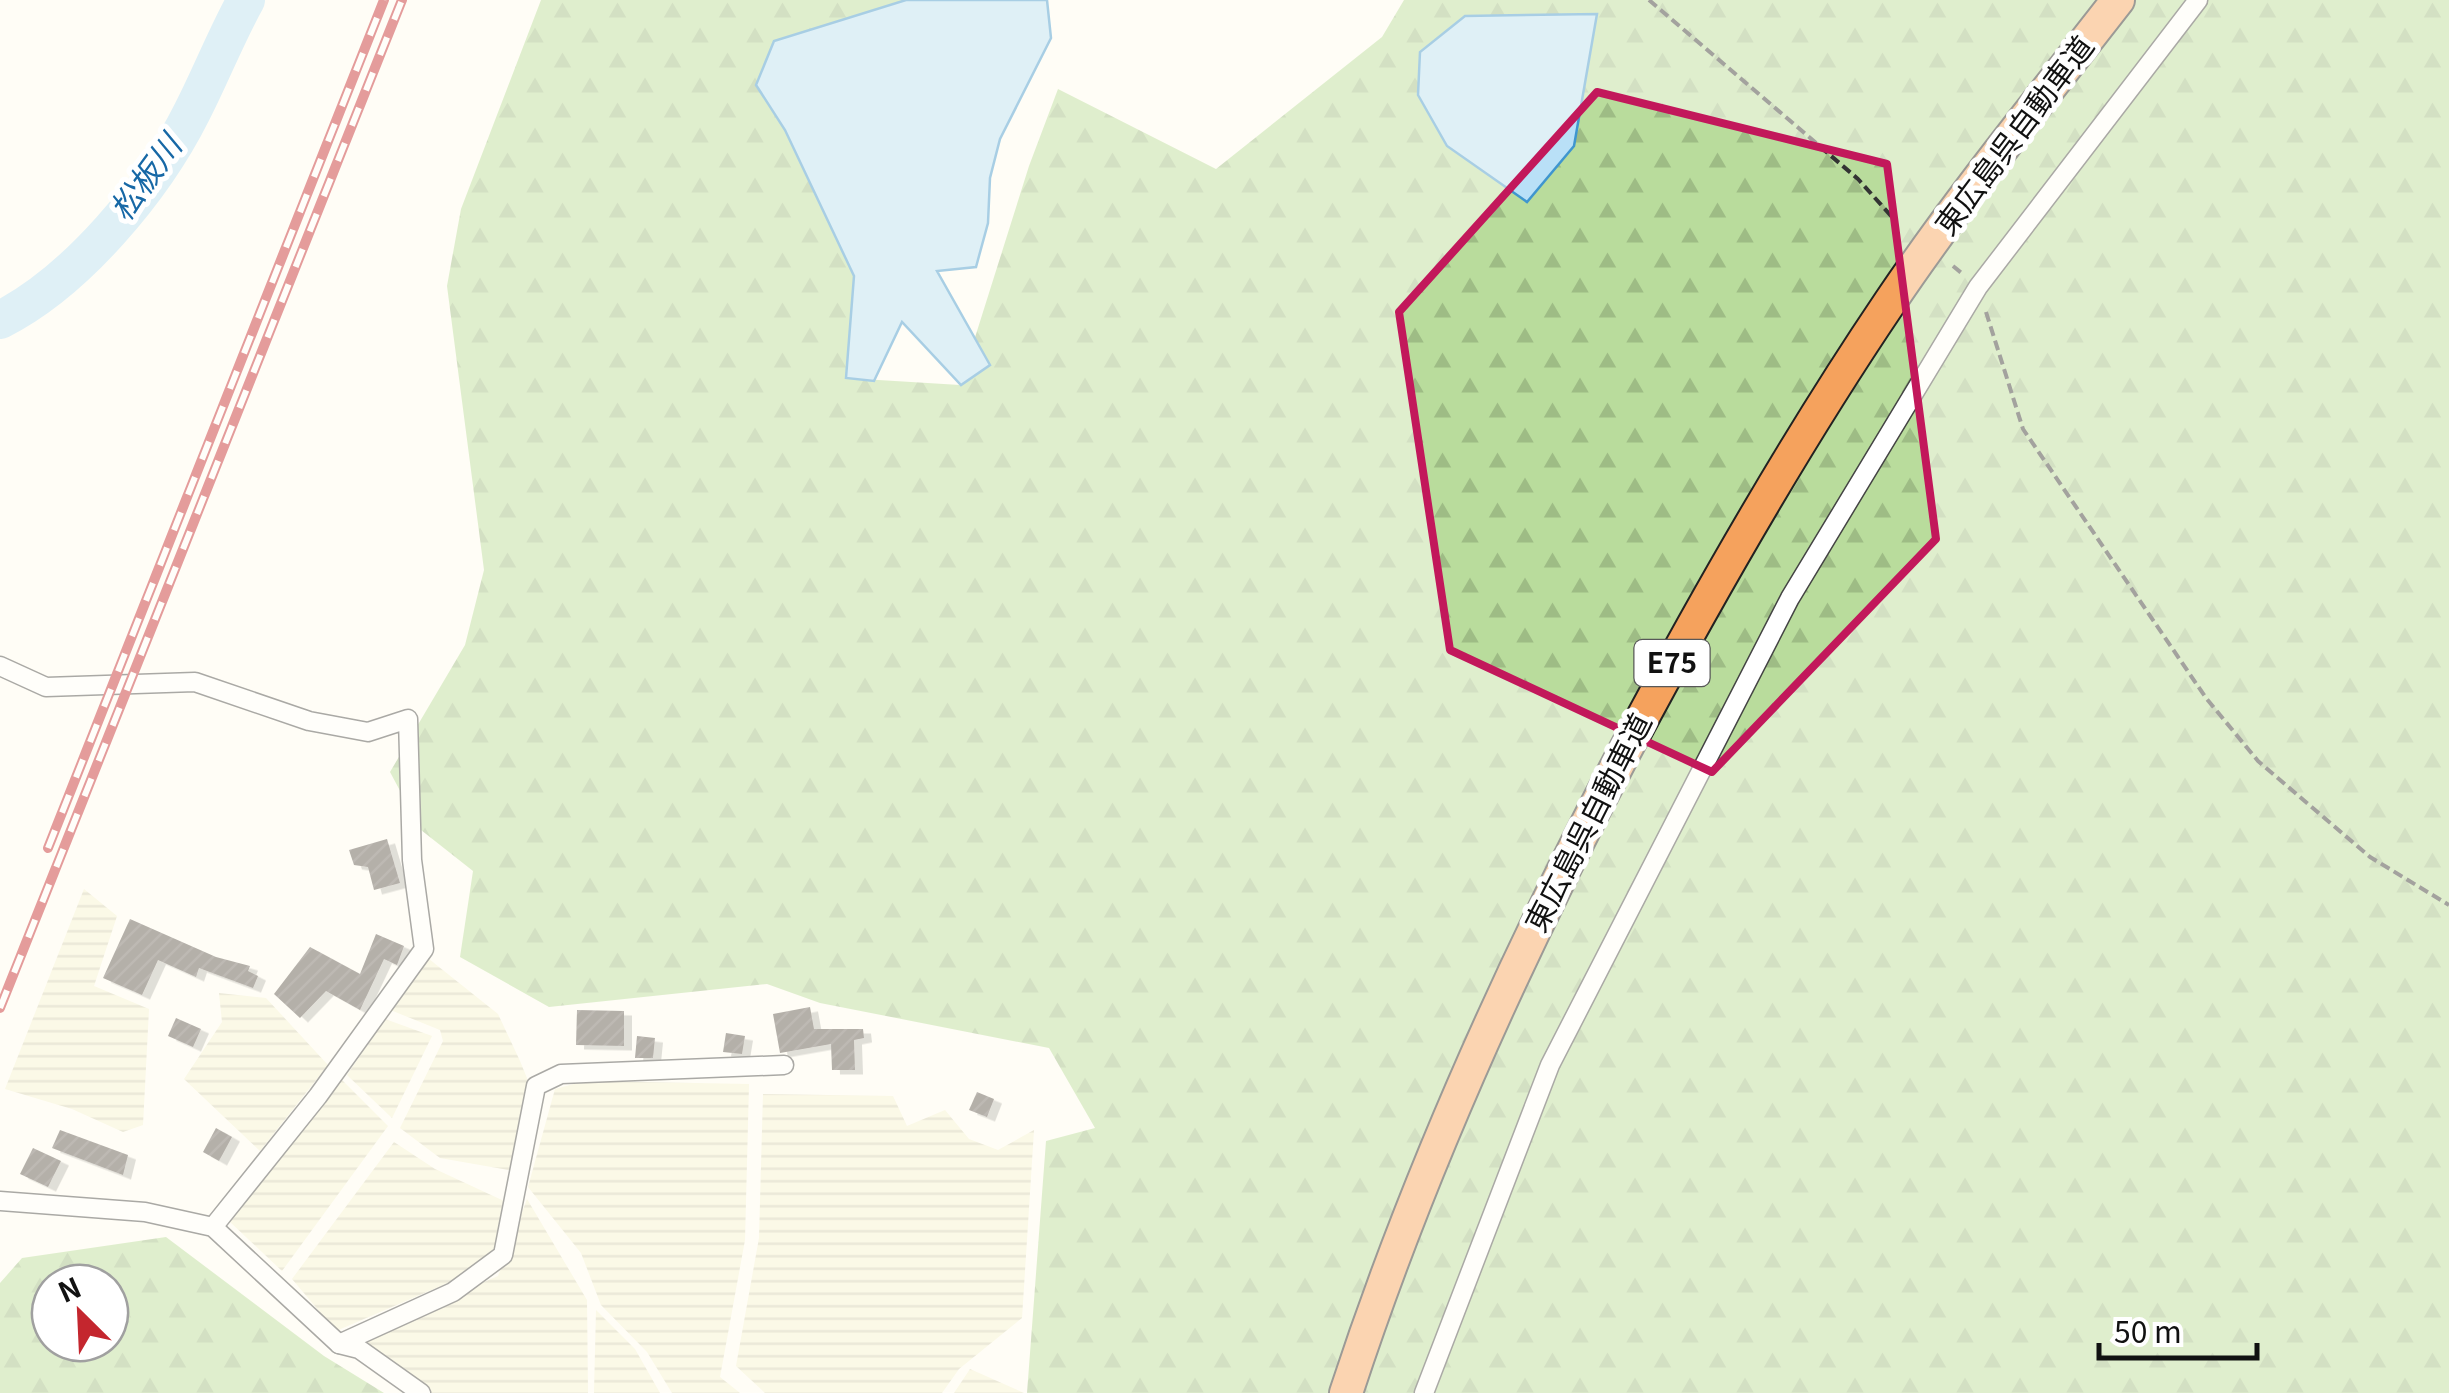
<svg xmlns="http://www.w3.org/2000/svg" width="2449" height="1393" font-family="Georgia,'Noto Sans JP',serif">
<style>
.farmland{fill:url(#farmland-rules)}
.forest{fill:url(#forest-firs);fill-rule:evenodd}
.water{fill:#b9e0f7;stroke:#3f96cf;stroke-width:2.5}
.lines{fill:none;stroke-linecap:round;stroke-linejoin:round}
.river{stroke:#b9e0f7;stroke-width:38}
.building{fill:url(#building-hatch);filter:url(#shadow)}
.minor-casing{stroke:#444;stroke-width:21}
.motorway-casing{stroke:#222;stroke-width:36}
.path{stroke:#333;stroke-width:4;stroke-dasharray:10 5;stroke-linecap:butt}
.minor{stroke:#fff;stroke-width:18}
.motorway{stroke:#f5a25d;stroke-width:32}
.rail-casing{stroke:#c4262e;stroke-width:10}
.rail{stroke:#fff;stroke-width:6;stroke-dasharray:19;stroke-linecap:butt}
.marked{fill:none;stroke:#c2185b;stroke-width:8;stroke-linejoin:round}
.labels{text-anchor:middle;stroke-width:10;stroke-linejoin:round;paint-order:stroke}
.shield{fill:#fff;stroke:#585858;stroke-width:2.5}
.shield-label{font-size:28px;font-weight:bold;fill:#111}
.street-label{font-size:30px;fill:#111;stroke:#fff}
.water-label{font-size:32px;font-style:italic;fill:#1768a6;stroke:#fff}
</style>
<defs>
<pattern id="farmland-rules" width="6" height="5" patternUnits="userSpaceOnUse" patternTransform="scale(2.5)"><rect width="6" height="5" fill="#f6f3d4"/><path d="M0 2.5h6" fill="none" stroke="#d2cfb5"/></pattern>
<pattern id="forest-firs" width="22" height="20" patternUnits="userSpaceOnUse" patternTransform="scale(2.5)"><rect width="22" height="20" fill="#b9dc9c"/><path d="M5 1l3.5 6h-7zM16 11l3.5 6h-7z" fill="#9ebc85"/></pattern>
<pattern id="building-hatch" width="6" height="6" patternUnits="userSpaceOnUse" patternTransform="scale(2.5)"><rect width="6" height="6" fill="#5a524d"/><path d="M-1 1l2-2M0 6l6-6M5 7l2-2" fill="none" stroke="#6d6662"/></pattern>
<filter id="shadow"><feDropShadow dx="8" dy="4.5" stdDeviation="0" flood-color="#0004"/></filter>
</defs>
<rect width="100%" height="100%" fill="#fffdf5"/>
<g class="farmland">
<path d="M 84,889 L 117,916 L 94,986 L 149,1009 L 143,1125 L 123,1132 L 72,1109 L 5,1089 Z"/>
<path d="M 429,959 L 498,1014 L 520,1061 L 529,1083 L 520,1172 L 440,1158 L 400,1128 L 443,1041 L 440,1030 L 383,1007 Z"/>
<path d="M 219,993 L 266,998 L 328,1065 L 260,1151 L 184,1079 L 222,1022 Z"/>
<path d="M 385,1019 L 432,1036 L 392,1118 L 347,1075 Z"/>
<path d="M 342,1080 L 388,1126 L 282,1271 L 229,1221 Z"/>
<path d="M 585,1081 L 749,1084 L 745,1240 L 720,1377 L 740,1393 L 672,1393 L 647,1352 L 601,1305 L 581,1253 L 528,1187 L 555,1089 Z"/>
<path d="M 763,1094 L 893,1096 L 907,1126 L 945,1110 L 969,1139 L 998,1150 L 1034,1130 L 1022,1318 L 959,1369 L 942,1393 L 765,1393 L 736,1366 L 759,1238 Z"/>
<path d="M 394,1142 L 435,1169 L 504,1201 L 492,1264 L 336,1331 L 292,1279 Z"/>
<path d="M 527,1199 L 587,1300 L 588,1393 L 427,1393 L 356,1336 L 498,1276 Z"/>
<path d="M 596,1310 L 635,1349 L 660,1393 L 594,1393 Z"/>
<path d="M 970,1369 L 1024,1393 L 954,1393 Z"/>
</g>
<g class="forest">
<path d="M 541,0 L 919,0 L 756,85 L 785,130 L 854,276 L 846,378 L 960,385 L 1029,166 L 1058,89 L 1216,169 L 1382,37 L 1404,0 L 2449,0 L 2449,1393 L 1027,1393 L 1046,1141 L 1095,1128 L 1049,1048 L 820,1003 L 767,984 L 549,1007 L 460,957 L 473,871 L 421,830 L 390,772 L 465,645 L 484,570 L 447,286 L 461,209 Z"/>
<path d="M 166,1237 L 324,1356 L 384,1393 L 0,1393 L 0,1283 L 22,1258 ZM 110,1283 L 110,1343 L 50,1343 L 50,1283 Z"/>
</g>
<g class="water">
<path d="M 906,0 L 1047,0 L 1051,38 L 1000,139 L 990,178 L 988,223 L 976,267 L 937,271 L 990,365 L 961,385 L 902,322 L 874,381 L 846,378 L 854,276 L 785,130 L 756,85 L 774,41 Z"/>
<path d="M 1597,14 L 1574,146 L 1527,202 L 1447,146 L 1418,95 L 1420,52 L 1465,16 Z"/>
</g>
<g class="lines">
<path class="river" d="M 0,320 C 77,281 154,188 192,112 C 211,75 226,36 246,0"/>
</g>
<g class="building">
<path d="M 387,839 L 400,883 L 374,890 L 368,867 L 354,865 L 349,850 Z"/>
<path d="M 130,919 L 216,957 L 250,966 L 248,971 L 258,976 L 253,988 L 199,968 L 196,977 L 158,960 L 142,995 L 103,978 Z"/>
<path d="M 376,934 L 404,946 L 397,965 L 384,959 L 360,1010 L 326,991 L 300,1018 L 274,994 L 310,947 L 360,974 Z"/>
<path d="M 810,1007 L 814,1029 L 863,1029 L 864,1038 L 854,1040 L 855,1070 L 832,1070 L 831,1044 L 780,1053 L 773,1014 Z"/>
<path d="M 577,1010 L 624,1011 L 624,1046 L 576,1045 Z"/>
<path d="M 176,1018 L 201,1029 L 193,1047 L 168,1036 Z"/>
<path d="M 726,1033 L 745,1036 L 742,1054 L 723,1052 Z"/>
<path d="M 637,1036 L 655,1038 L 653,1058 L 635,1058 Z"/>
<path d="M 977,1092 L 994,1099 L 987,1117 L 969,1110 Z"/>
<path d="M 216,1128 L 232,1137 L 219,1161 L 203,1152 Z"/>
<path d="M 60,1130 L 128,1155 L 123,1175 L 52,1148 Z"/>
<path d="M 33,1148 L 61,1161 L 48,1187 L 20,1174 Z"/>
</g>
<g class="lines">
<g class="minor-casing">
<g id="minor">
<path d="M 0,666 L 46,687 L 195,682 L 309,721 L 368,732 L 408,719 L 412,860 L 424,949 L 318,1096 L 213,1227"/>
<path d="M 0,1201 L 145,1212 L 213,1227 L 339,1344 L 359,1349 L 421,1393"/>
<path d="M 339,1344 L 453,1292 L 503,1255 L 536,1086 L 561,1074 L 784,1065"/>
<path d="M 1424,1393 L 1550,1065 L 1790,598 L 1978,287 L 2198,0"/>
</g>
</g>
<g class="motorway-casing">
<path id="motorway" d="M 1346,1393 C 1420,1167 1517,954 1628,745 C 1709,593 1794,444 1890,302 C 1961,197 2041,99 2118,0"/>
</g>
<g class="path">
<path d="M 1649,0 L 1858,179 L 1892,217"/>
<path d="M 1953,266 L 1964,275"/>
<path d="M 1986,312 L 2023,429 L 2206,698 L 2258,761 L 2370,857 L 2449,905"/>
</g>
<use href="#minor" class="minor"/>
<use href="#motorway" class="motorway"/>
<g class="rail-casing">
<g id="rail">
<path d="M 48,848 L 384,0"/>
<path d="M 0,1008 L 402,0"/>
</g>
</g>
<use href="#rail" class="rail"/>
</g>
<path d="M0 0H2449V1393H0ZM 1597,92 L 1887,164 L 1936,539 L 1712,772 L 1450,650 L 1399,312 Z" fill="#fffdf5" fill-opacity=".55" fill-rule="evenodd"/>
<path class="marked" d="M 1597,92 L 1887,164 L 1936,539 L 1712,772 L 1450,650 L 1399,312 Z"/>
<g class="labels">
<rect class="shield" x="1634.5" y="640" width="75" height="46" rx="8"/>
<g class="shield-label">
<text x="1672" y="673">E75</text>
</g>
<g class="street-label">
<text transform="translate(2015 136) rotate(-53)" y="10">東広島呉自動車道</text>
<text transform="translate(1589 823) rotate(-63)" y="10">東広島呉自動車道</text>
</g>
<g class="water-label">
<text transform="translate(146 178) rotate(-54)" y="11">松板川</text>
</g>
</g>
<g transform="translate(80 1313) rotate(336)"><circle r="48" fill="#ffffff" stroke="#a0a0a0" stroke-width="2.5"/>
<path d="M0-8L18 38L0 25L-18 38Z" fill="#c4262e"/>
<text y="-15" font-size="28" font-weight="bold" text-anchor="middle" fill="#111111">N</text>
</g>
<path d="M2099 1343v15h158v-15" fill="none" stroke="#111111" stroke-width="5"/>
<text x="2114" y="1343" font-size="30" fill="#111111" stroke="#ffffff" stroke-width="8" paint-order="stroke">50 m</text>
</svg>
